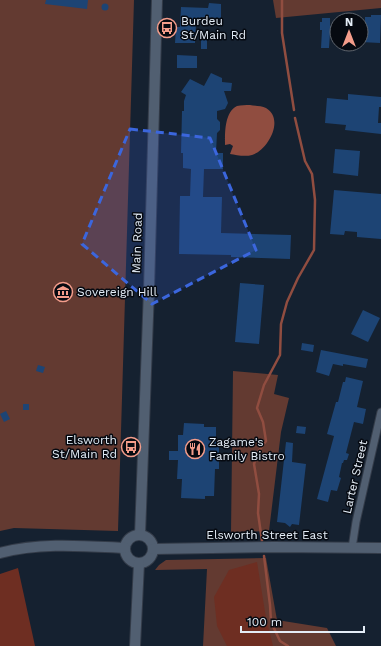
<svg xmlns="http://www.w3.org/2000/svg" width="381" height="646" font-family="'Work Sans',sans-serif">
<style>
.green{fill:#633a31}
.forest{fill:#6e2e22}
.water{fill:#904d40}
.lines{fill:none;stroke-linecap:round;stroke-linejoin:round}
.stream{stroke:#904d40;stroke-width:2.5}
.building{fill:#1d4474}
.street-casing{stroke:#343c49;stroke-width:9}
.secondary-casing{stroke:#343c49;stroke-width:12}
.street{stroke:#515f71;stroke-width:7}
.secondary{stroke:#515f71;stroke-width:10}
.marked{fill:#3b66dd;fill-opacity:0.2;stroke:#3b66dd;stroke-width:3;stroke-dasharray:8 5;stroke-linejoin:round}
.labels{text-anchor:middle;stroke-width:3;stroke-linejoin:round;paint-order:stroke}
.poi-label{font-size:12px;fill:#e4edf7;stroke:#060a11;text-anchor:start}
.street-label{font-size:12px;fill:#e4edf7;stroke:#060a11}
</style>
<rect width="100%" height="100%" fill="#152130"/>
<g class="green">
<path d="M 0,0 L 134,0 L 118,531 L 14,528 L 0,531 Z"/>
<path d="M 273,0 L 381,0 L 381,8 L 276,18 Z"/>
<path d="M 233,371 L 278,375 L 274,394 L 289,398 L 281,432 L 269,531 L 231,532 Z"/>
<path d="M 266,558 L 277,620 L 327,628 L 336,646 L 203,646 L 207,569 L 155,570 L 159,565 L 166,560 Z"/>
</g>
<g class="forest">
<path d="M 257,562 L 266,618 L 273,646 L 227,646 L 217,626 L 214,597 L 229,570 Z"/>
<path d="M 18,568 L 35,646 L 0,646 L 0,574 Z"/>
</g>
<path class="water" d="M 250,105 C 255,106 262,106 266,108 C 285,119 268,150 252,155 C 245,157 236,155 230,154 L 233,146 L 230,144 L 225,145 L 225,142 C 225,131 225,112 237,106 C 241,105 246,105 250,105 Z"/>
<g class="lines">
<g class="stream">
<path d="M 282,0 L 282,33 L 294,110"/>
<path d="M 262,541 L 258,513 L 259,494 L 254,464 L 258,452 L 266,441 L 263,422 L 257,408 L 264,385 L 280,355 L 281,324 L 287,302 L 298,278 L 314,250 L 315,200 L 312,174 L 305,161 L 295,118"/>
<path d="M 264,556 L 270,605 L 271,622 L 280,641 L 288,646"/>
</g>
</g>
<g class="building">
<path d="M 46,0 L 88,0 L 87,9 L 45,4 Z"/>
<path d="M 209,3 L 221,4 L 221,18 L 201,17 L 200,24 L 196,24 L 195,43 L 175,43 L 176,27 L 180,27 L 181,7 L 208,8 Z"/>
<circle cx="105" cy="7" r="3.5"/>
<path d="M 371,15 L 381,15 L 380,43 L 361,42 L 361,22 L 365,22 L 365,17 L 371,17 Z"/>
<path d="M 322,18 L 330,18 L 330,26 L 333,26 L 333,33 L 330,33 L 329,48 L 321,48 L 322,30 L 320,30 L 320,22 L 322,22 Z"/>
<rect x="201" y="40" width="6" height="9"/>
<path d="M 177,55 L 197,56 L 197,68 L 177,68 Z"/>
<path d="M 211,73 L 222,78 L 222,82 L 232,83 L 231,91 L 224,91 L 228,103 L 225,109 L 217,111 L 217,119 L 220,122 L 220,130 L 217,133 L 216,153 L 223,153 L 223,169 L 204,169 L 203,197 L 222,197 L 221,233 L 291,235 L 290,259 L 231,257 L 231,255 L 179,254 L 180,196 L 190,196 L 191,169 L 183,168 L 183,153 L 181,153 L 182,111 L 184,111 L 184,101 L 186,95 L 181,92 L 190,79 L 204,86 Z"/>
<path d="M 348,94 L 381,97 L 381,107 L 379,107 L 378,123 L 381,123 L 381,134 L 345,130 L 346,125 L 325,123 L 327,98 L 348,100 Z"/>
<path d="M 335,149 L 360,151 L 358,176 L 333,173 Z"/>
<path d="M 334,190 L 381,194 L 381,239 L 357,237 L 357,232 L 345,231 L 344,235 L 330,234 Z"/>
<path d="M 240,283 L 264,285 L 259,344 L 235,342 Z"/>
<path d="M 363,310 L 380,318 L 368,342 L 351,334 Z"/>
<path d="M 302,343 L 314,345 L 313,352 L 301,350 Z"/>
<path d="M 321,350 L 368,359 L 366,368 L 343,364 L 343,366 L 333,364 L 329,376 L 316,372 Z"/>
<path d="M 38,365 L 45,367 L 43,373 L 36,371 Z"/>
<path d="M 346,377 L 363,381 L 357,407 L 366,409 L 363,424 L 354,422 L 346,453 L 349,454 L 347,460 L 344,460 L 343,463 L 342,463 L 339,477 L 341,478 L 337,491 L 331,490 L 328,502 L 317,499 L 334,436 L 327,434 L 336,402 L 338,402 L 343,382 L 345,382 Z"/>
<rect x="23" y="404" width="6" height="6"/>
<path d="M 6,411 L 10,419 L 4,422 L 0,414 Z"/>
<path d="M 184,423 L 204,424 L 204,427 L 216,427 L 216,447 L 219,447 L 219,469 L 215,469 L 214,496 L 205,496 L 205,499 L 181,498 L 182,479 L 177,479 L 178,460 L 169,460 L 169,451 L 178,451 L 178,435 L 183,435 Z"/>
<path d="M 297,426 L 306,427 L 305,434 L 296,433 Z"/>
<path d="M 286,442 L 293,443 L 292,462 L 306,464 L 299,525 L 292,524 L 290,527 L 285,523 L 277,522 Z"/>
</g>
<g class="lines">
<g class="street-casing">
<path id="street" d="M 352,548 L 356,522 L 381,412"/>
</g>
<g class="secondary-casing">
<g id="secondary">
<path d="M 140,535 L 149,289 L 157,0"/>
<circle cx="139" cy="549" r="14"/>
<path d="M 153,549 L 274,547 L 381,548"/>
<path d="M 0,553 C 39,542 85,546 125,548"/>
<path d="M 135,646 L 139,563"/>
</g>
</g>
<use href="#street" class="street"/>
<use href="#secondary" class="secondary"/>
</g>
<path class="marked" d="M 130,129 L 210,138 L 256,250 L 152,304 L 82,244 Z"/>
<defs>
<g id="bus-ring" transform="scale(1)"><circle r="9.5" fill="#060a11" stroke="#f49d8b" stroke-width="1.5"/><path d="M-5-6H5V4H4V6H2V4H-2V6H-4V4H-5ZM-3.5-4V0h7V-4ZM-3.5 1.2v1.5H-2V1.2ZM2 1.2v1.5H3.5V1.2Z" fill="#f49d8b"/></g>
<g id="museum-ring" transform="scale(1)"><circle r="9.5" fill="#060a11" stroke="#f49d8b" stroke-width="1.5"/><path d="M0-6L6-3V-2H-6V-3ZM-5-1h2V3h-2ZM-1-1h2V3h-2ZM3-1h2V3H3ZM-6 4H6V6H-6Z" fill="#f49d8b"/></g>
<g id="restaurant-ring" transform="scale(1)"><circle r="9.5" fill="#060a11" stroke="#f49d8b" stroke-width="1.5"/><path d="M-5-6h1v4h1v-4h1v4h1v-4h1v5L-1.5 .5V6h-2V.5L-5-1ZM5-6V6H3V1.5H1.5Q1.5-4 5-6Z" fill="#f49d8b"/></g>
</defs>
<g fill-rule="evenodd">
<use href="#bus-ring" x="167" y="28"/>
<use href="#museum-ring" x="63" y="292"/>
<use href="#bus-ring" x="131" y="447"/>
<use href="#restaurant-ring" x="195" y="449"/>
</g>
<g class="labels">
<g class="poi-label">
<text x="181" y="25">Burdeu<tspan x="181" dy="14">St/Main Rd</tspan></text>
<text x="77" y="296">Sovereign Hill</text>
<text x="117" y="444" text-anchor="end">Elsworth<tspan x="117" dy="14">St/Main Rd</tspan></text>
<text x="209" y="446">Zagame's<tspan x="209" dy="14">Family Bistro</tspan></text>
</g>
<g class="street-label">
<text transform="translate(137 243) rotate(-88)" y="4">Main Road</text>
<text transform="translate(355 477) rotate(-77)" y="4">Larter Street</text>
<text x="267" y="539">Elsworth Street East</text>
</g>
</g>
<g transform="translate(349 32)"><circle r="19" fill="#060a11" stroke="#5f656d"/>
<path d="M0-3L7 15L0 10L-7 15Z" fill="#f49d8b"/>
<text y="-6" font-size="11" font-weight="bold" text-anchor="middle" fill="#e4edf7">N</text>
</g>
<path d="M241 626v6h123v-6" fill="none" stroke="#e4edf7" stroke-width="2"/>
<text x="247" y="626" font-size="12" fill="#e4edf7" stroke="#060a11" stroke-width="3" paint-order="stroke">100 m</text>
</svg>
